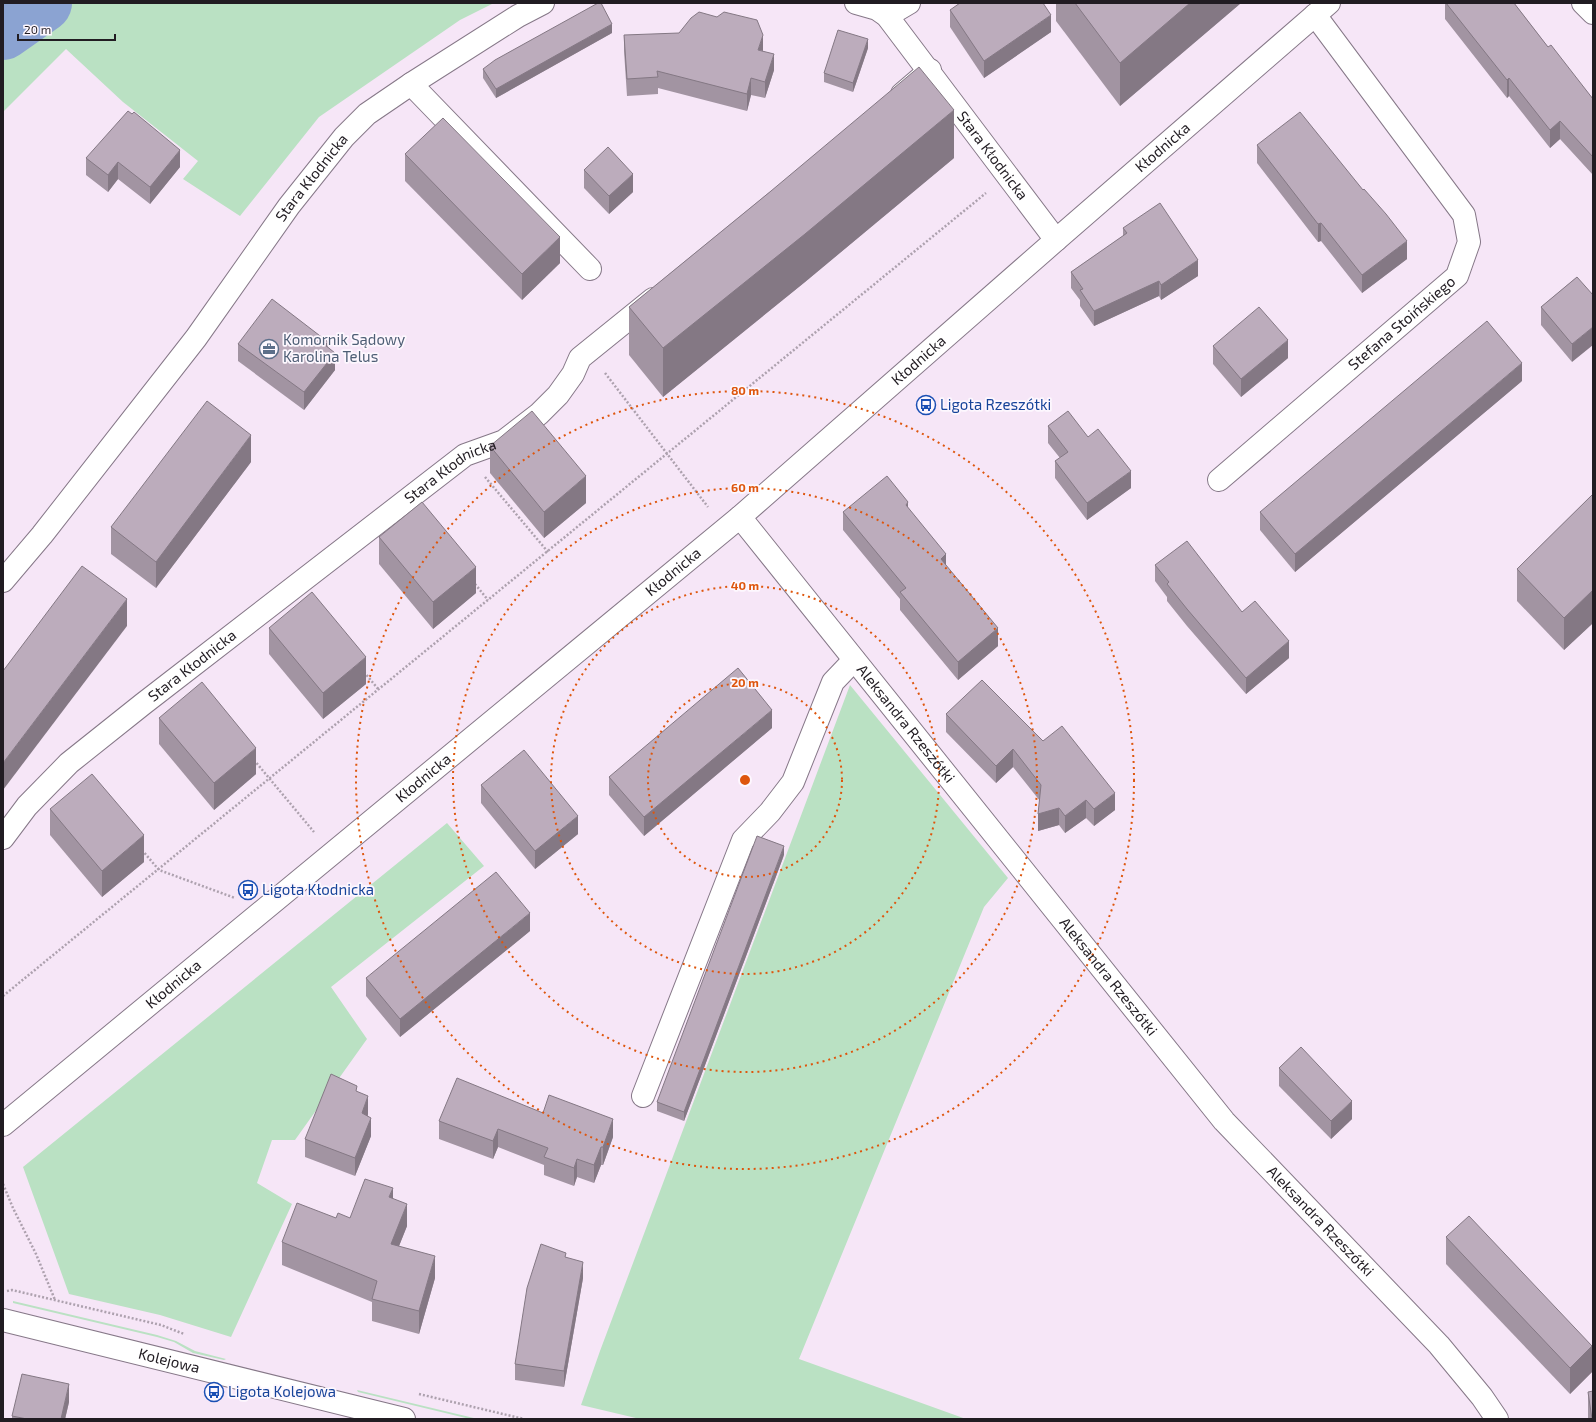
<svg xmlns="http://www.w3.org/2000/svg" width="1596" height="1422" font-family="'Exo 2',sans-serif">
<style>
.green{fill:#bae1c3}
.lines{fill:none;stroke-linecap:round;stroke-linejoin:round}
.river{stroke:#8ba3d2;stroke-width:58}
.minor-casing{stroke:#867888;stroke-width:24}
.path{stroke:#ada1ae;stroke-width:2.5;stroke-dasharray:2 2;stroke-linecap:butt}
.minor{stroke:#fff;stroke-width:22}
.wall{fill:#a294a2}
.shaded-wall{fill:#847884}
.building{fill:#bcacbc;stroke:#847884}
.ring{fill:none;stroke:#de560d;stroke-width:2;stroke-dasharray:2 4}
.labels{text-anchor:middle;stroke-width:3.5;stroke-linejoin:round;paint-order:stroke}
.street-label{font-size:15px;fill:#211c22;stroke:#fdf7fe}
.service-label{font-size:15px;fill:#4e5e75;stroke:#fdf7fe;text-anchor:start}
.transit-label{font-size:15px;fill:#164399;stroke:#fdf7fe;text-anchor:start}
.centre{fill:#de560d;stroke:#fdf7fe;stroke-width:2}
.ring-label{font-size:12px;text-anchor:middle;font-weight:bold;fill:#de560d;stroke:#fdf7fe;stroke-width:3.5;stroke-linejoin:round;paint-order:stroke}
</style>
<rect width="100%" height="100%" fill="#f6e6f7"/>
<g class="green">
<path d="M 3,3 L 494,3 L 460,20 L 319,117 L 240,216 L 183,179 L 198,161 L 123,102 L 66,49 L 3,112 Z"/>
<path d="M 850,685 L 1008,878 L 984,907 L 799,1359 L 966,1419 L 640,1419 L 581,1405 L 600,1351 Z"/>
<path d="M 447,823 L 484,866 L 331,987 L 367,1039 L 295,1140 L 272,1140 L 257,1183 L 292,1204 L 231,1337 L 160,1315 L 69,1294 L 23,1167 Z"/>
<path d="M 13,1301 L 157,1335 L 176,1341 L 195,1351 L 226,1359 L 224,1360 L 193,1353 L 174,1342 L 157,1337 L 13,1303 Z"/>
<path d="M 357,1390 L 478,1419 L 470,1419 L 358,1392 Z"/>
</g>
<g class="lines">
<path class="river" d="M 3,31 L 43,3"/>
<g class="minor-casing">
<g id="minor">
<path id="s1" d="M 856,3 L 877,9 L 887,16 L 1056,240"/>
<path d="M 1583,3 L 1593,13"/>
<path d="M 887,16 L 909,3"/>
<path d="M 411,84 L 590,269"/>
<path d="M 902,94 L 930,70"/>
<path id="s2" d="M 1219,480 L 1457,276 L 1469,242 L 1464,215 L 1315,15"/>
<path id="s3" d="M 740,517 L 1224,1121 L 1439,1345 L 1482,1397 L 1497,1419"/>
<path id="s4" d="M 3,581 L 42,535 L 196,338 L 289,206 L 344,137 L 367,114 L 411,84 L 518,16 L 543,3"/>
<path id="s5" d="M 3,838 L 27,806 L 69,763 L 143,704 L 465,455 L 504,441 L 539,414 L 558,395 L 573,374 L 580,358 L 653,299"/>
<path d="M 643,1096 L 743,840 L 770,812 L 793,782 L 833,682 L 854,660"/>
<path id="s6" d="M 3,1125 L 740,517 L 1056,240 L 1329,3"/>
<path id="s7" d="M 3,1320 L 404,1419"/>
</g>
</g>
<g class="path">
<path d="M 605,373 L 708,507"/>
<path d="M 485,477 L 548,552"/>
<path d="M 475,584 L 488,600"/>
<path d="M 364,672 L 379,690"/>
<path d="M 254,760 L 314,832"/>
<path d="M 142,850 L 159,870 L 235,898"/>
<path d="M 3,996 L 986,193"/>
<path d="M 3,1184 L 13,1208 L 36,1254 L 55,1300"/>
<path d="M 7,1291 L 12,1290 L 161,1325 L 184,1334"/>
<path d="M 419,1394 L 524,1419"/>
</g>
<use href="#minor" class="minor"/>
</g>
<g class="wall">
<path d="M 1056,3 L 1241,3 L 1120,106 L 1056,21 Z"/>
<path d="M 1445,3 L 1514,3 L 1548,47 L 1593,99 L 1593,175 L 1560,139 L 1550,148 L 1509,96 L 1507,98 L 1445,19 Z"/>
<path d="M 950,10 L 1051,32 L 984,78 L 950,27 Z"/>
<path d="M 612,33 L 496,98 L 483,78 L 483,69 Z"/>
<path d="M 624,35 L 763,51 L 774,70 L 765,98 L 751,95 L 747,111 L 658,88 L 658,94 L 627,96 L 624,51 Z"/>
<path d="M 868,48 L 853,92 L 824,82 L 824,73 Z"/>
<path d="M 1257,145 L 1407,259 L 1362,293 L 1321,241 L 1318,242 L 1257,163 Z"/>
<path d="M 405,154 L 560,263 L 522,300 L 405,181 Z"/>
<path d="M 86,158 L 180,167 L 150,204 L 118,179 L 108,192 L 86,175 Z"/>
<path d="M 954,158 L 805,282 L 663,397 L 629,355 L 629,307 L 771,191 Z"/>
<path d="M 584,170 L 633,192 L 609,214 L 584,188 Z"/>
<path d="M 1123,228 L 1198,276 L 1161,300 L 1159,296 L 1094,326 L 1080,306 L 1080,300 L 1071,288 L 1071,272 L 1123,236 Z"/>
<path d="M 1577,277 L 1572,362 L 1541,325 L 1541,307 Z"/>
<path d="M 238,344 L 328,347 L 335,370 L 304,410 L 238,361 Z"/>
<path d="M 1213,346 L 1288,358 L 1241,397 L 1213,364 Z"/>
<path d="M 1522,381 L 1295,572 L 1260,530 L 1260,512 Z"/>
<path d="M 1048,426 L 1088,437 L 1131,488 L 1087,520 L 1055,478 L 1055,461 L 1060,458 L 1048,443 Z"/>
<path d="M 490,446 L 586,503 L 544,538 L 490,473 Z"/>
<path d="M 251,462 L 156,588 L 111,554 L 111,527 Z"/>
<path d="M 1593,494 L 1593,623 L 1564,650 L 1517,601 L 1517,569 Z"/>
<path d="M 908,508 L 998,646 L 958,680 L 900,610 L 900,599 L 843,530 L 843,512 Z"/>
<path d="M 379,537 L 476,593 L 433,629 L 379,564 Z"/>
<path d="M 1155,565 L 1242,612 L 1289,658 L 1246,694 L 1187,626 L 1167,601 L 1167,597 L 1155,581 Z"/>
<path d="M 269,628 L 366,684 L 323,719 L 269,654 Z"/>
<path d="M 946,714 L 1043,741 L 1115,810 L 1094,826 L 1086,818 L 1065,833 L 1059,825 L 1038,831 L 1040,801 L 1013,767 L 996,783 L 946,732 Z"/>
<path d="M 159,718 L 256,774 L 214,810 L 159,744 Z"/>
<path d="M 772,728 L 644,836 L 609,795 L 609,777 Z"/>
<path d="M 481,785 L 578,834 L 535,869 L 481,803 Z"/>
<path d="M 50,809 L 144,862 L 102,897 L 50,835 Z"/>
<path d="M 784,855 L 684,1121 L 657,1111 L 657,1102 Z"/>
<path d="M 530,931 L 400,1037 L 366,996 L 366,978 Z"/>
<path d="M 1279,1068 L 1352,1119 L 1331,1139 L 1279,1086 Z"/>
<path d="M 357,1092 L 368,1114 L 368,1116 L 371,1136 L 355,1176 L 305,1157 L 305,1139 Z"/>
<path d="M 543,1113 L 613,1137 L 603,1165 L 601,1165 L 594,1183 L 577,1177 L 574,1186 L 544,1175 L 544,1165 L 498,1147 L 493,1159 L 439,1139 L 439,1121 Z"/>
<path d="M 393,1198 L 407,1226 L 399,1246 L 435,1278 L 419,1334 L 372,1321 L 372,1302 L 282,1265 L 282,1242 L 336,1218 L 350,1218 Z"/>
<path d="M 1446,1237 L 1592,1372 L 1570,1394 L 1446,1264 Z"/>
<path d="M 566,1257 L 583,1278 L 564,1387 L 515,1380 L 515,1364 Z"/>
<path d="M 1588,1392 L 1593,1419 L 1588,1419 Z"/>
<path d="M 69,1402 L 65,1419 L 12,1419 L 12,1416 Z"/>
</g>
<g class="shaded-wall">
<path d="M 1190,3 L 1241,3 L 1120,106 L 1120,63 Z"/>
<path d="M 1051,15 L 1051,32 L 984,78 L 984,61 Z"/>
<path d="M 612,24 L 612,33 L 496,98 L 496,89 Z"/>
<path d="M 763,35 L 763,51 L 758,50 Z"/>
<path d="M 868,39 L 868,48 L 853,92 L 853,83 Z"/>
<path d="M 774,54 L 774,70 L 765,98 L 765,82 Z"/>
<path d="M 751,78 L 751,95 L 747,111 L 747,94 Z"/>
<path d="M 1509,78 L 1509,96 L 1507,98 L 1507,80 Z"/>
<path d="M 954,110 L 954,158 L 805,282 L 663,397 L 663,348 Z"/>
<path d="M 1560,121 L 1560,139 L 1550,148 L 1550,130 Z"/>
<path d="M 180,150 L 180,167 L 150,204 L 150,187 Z"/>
<path d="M 118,162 L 118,179 L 108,192 L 108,175 Z"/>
<path d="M 633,174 L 633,192 L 609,214 L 609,196 Z"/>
<path d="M 1321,223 L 1321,241 L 1318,242 L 1318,224 Z"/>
<path d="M 560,237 L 560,263 L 522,300 L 522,274 Z"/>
<path d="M 1407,241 L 1407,259 L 1362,293 L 1362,275 Z"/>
<path d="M 1198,260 L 1198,276 L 1161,300 L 1161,285 Z"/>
<path d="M 1159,281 L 1159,296 L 1094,326 L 1094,311 Z"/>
<path d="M 1593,327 L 1593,345 L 1572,362 L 1572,344 Z"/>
<path d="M 1288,340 L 1288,358 L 1241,397 L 1241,379 Z"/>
<path d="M 328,342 L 328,359 L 325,345 Z"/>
<path d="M 335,353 L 335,370 L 304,410 L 304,392 Z"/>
<path d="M 1522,363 L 1522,381 L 1295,572 L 1295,554 Z"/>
<path d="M 251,435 L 251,462 L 156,588 L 156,562 Z"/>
<path d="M 1131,471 L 1131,488 L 1087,520 L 1087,503 Z"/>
<path d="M 586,476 L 586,503 L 544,538 L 544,512 Z"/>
<path d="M 908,502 L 908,520 L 906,505 Z"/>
<path d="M 946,554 L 946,572 L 941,559 Z"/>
<path d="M 476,567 L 476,593 L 433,629 L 433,602 Z"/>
<path d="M 1593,590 L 1593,623 L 1564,650 L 1564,618 Z"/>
<path d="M 127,599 L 127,626 L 3,790 L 3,763 Z"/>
<path d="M 998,628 L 998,646 L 958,680 L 958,662 Z"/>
<path d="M 1289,641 L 1289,658 L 1246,694 L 1246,678 Z"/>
<path d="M 366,657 L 366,684 L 323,719 L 323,693 Z"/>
<path d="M 772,710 L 772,728 L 644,836 L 644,817 Z"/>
<path d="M 256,748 L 256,774 L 214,810 L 214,783 Z"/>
<path d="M 1013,749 L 1013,767 L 996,783 L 996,766 Z"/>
<path d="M 1115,793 L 1115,810 L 1094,826 L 1094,809 Z"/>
<path d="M 1086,800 L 1086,818 L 1065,833 L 1065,816 Z"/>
<path d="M 1059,808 L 1059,825 L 1038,831 L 1038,814 Z"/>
<path d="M 578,816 L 578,834 L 535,869 L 535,851 Z"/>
<path d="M 144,835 L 144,862 L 102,897 L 102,871 Z"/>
<path d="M 784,846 L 784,855 L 684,1121 L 684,1112 Z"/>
<path d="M 530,913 L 530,931 L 400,1037 L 400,1019 Z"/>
<path d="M 368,1096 L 368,1114 L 362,1131 L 362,1113 Z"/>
<path d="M 1352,1101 L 1352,1119 L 1331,1139 L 1331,1121 Z"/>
<path d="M 371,1118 L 371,1136 L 355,1176 L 355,1158 Z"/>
<path d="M 613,1119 L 613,1137 L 603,1165 L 603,1147 Z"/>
<path d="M 498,1129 L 498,1147 L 493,1159 L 493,1141 Z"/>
<path d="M 601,1147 L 601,1165 L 594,1183 L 594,1165 Z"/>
<path d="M 577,1159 L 577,1177 L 574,1186 L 574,1168 Z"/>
<path d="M 393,1188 L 393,1211 L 389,1197 Z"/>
<path d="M 407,1204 L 407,1226 L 391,1266 L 391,1244 Z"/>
<path d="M 435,1256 L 435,1278 L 419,1334 L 419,1311 Z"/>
<path d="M 583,1262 L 583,1278 L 564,1387 L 564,1371 Z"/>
<path d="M 1592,1346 L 1592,1372 L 1570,1394 L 1570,1368 Z"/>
<path d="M 69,1384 L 69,1402 L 65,1419 L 61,1419 Z"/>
</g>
<g class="building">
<path d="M 598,3 L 601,3 L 612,24 L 496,89 L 483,69 L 495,60 Z"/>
<path d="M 960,3 L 1043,3 L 1051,15 L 984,61 L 950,10 Z"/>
<path d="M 1075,3 L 1190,3 L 1120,63 Z"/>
<path d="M 1446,3 L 1514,3 L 1548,47 L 1551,45 L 1593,99 L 1593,157 L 1560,121 L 1550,130 L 1509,78 L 1507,80 Z"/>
<path d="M 699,12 L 717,17 L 724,12 L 757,20 L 763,35 L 758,50 L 774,54 L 765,82 L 751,78 L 747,94 L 657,71 L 658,77 L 627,79 L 624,35 L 679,33 L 691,18 Z"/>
<path d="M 838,30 L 868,39 L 853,83 L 824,73 Z"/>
<path d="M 919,67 L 954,110 L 805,234 L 663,348 L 629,307 L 771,191 Z"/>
<path d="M 128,111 L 132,114 L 134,112 L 180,150 L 150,187 L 118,162 L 108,175 L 86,158 Z"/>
<path d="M 1300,112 L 1363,190 L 1364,189 L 1386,214 L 1407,241 L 1362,275 L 1321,223 L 1318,224 L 1257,145 Z"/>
<path d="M 443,118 L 560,237 L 522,274 L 405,154 Z"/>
<path d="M 608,147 L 633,174 L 609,196 L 584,170 Z"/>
<path d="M 1160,203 L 1198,260 L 1161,285 L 1159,281 L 1094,311 L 1080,290 L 1083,289 L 1071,272 L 1127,233 L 1123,228 Z"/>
<path d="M 1577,277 L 1593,295 L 1593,327 L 1572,344 L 1541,307 Z"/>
<path d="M 272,299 L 328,342 L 325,345 L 335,353 L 304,392 L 238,344 Z"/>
<path d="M 1259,307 L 1288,340 L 1241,379 L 1213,346 Z"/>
<path d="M 1487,321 L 1522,363 L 1295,554 L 1260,512 Z"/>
<path d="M 207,401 L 251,435 L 156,562 L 111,527 Z"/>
<path d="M 532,411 L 586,476 L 544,512 L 490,446 Z"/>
<path d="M 1068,411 L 1088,437 L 1098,429 L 1131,471 L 1087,503 L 1055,461 L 1068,452 L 1048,426 Z"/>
<path d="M 887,476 L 908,502 L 906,505 L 946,554 L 941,559 L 998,628 L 958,662 L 900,592 L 906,588 L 843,512 Z"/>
<path d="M 1593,494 L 1593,590 L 1564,618 L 1517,569 Z"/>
<path d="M 422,502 L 476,567 L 433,602 L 379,537 Z"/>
<path d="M 1187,541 L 1242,612 L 1255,601 L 1289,641 L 1246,678 L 1187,609 L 1167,584 L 1169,582 L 1155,565 Z"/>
<path d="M 82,566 L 127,599 L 3,763 L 3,671 Z"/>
<path d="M 312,592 L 366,657 L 323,693 L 269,628 Z"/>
<path d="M 738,668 L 772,710 L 644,817 L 609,777 Z"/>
<path d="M 982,680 L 1043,741 L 1062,726 L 1115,793 L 1094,809 L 1086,800 L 1065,816 L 1059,808 L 1038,814 L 1041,785 L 1013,749 L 996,766 L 946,714 Z"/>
<path d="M 202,682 L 256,748 L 214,783 L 159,718 Z"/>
<path d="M 524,750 L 578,816 L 535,851 L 481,785 Z"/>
<path d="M 92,774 L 144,835 L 102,871 L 50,809 Z"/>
<path d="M 757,836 L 784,846 L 684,1112 L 657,1102 Z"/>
<path d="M 496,872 L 530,913 L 400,1019 L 366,978 Z"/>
<path d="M 1301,1047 L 1352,1101 L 1331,1121 L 1279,1068 Z"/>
<path d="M 331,1074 L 357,1086 L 356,1091 L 368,1096 L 362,1113 L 371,1118 L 355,1158 L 305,1139 Z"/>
<path d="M 457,1078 L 543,1113 L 549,1095 L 613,1119 L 603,1147 L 601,1147 L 594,1165 L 577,1159 L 574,1168 L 544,1157 L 548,1148 L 498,1129 L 493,1141 L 439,1121 Z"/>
<path d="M 365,1179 L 393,1188 L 389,1197 L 407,1204 L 391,1244 L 435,1256 L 419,1311 L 372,1299 L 377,1281 L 282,1242 L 297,1203 L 336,1218 L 338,1213 L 350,1218 Z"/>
<path d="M 1469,1216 L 1592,1346 L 1570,1368 L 1446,1237 Z"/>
<path d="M 541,1244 L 566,1253 L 565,1257 L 583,1262 L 564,1371 L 515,1364 L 527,1288 Z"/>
<path d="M 22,1374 L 69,1384 L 61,1419 L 27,1419 L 12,1416 Z"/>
<path d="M 1593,1391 L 1593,1419 L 1592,1419 L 1588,1392 Z"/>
</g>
<g class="ring">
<circle cx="745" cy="780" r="97"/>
<circle cx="745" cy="780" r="194"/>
<circle cx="745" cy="780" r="292"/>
<circle cx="745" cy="780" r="389"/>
</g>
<defs>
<g id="office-ring" transform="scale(1)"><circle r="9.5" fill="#fdf7fe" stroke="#5c6f8a" stroke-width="1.5"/><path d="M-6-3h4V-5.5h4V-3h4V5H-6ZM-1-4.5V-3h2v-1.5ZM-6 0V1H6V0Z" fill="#5c6f8a"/></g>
<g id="bus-ring" transform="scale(1)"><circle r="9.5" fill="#fdf7fe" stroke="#1a4fb4" stroke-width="1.5"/><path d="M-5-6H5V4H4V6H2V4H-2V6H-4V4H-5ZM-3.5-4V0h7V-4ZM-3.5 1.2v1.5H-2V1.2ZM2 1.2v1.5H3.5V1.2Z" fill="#1a4fb4"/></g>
</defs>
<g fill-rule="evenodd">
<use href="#office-ring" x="269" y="349"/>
<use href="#bus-ring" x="926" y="405"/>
<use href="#bus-ring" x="248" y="890"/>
<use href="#bus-ring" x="214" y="1392"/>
</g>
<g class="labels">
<g class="street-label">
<text dy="5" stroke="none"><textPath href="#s6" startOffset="1517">Kłodnicka</textPath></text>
<text dy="5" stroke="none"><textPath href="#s1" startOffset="209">Stara Kłodnicka</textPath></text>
<text dy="5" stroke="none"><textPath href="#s4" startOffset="508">Stara Kłodnicka</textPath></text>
<text dy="5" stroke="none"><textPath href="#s2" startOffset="241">Stefana Stoińskiego</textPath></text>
<text dy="5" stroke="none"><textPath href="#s6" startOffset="1193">Kłodnicka</textPath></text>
<text dy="5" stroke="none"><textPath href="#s5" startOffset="581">Stara Kłodnicka</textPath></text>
<text dy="5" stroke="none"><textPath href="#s6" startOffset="869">Kłodnicka</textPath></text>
<text dy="5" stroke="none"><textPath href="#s5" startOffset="257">Stara Kłodnicka</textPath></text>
<text dy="5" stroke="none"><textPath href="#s3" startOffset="265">Aleksandra Rzeszótki</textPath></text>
<text dy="5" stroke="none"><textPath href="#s6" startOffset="545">Kłodnicka</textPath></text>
<text dy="5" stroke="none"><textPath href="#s3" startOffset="589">Aleksandra Rzeszótki</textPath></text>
<text dy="5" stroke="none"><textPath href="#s6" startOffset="221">Kłodnicka</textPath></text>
<text dy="5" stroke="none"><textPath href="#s3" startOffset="913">Aleksandra Rzeszótki</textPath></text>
<text dy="5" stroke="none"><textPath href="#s7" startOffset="171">Kolejowa</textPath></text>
</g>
<g class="service-label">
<text x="283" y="345">Komornik Sądowy<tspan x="283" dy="17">Karolina Telus</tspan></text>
</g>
<g class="transit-label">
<text x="940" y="410">Ligota Rzeszótki</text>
<text x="262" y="895">Ligota Kłodnicka</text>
<text x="228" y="1397">Ligota Kolejowa</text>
</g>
</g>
<circle cx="745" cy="780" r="6" class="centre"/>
<g class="ring-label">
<text x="745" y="395">80 m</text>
<text x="745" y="492">60 m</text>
<text x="745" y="590">40 m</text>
<text x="745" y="687">20 m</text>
</g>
<rect width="1596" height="1422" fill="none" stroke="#211c22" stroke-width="8"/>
<path d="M18 34v6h97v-6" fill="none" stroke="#211c22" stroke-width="2"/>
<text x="24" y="34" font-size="12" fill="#211c22" stroke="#fdf7fe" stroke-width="3" paint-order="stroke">20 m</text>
</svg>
